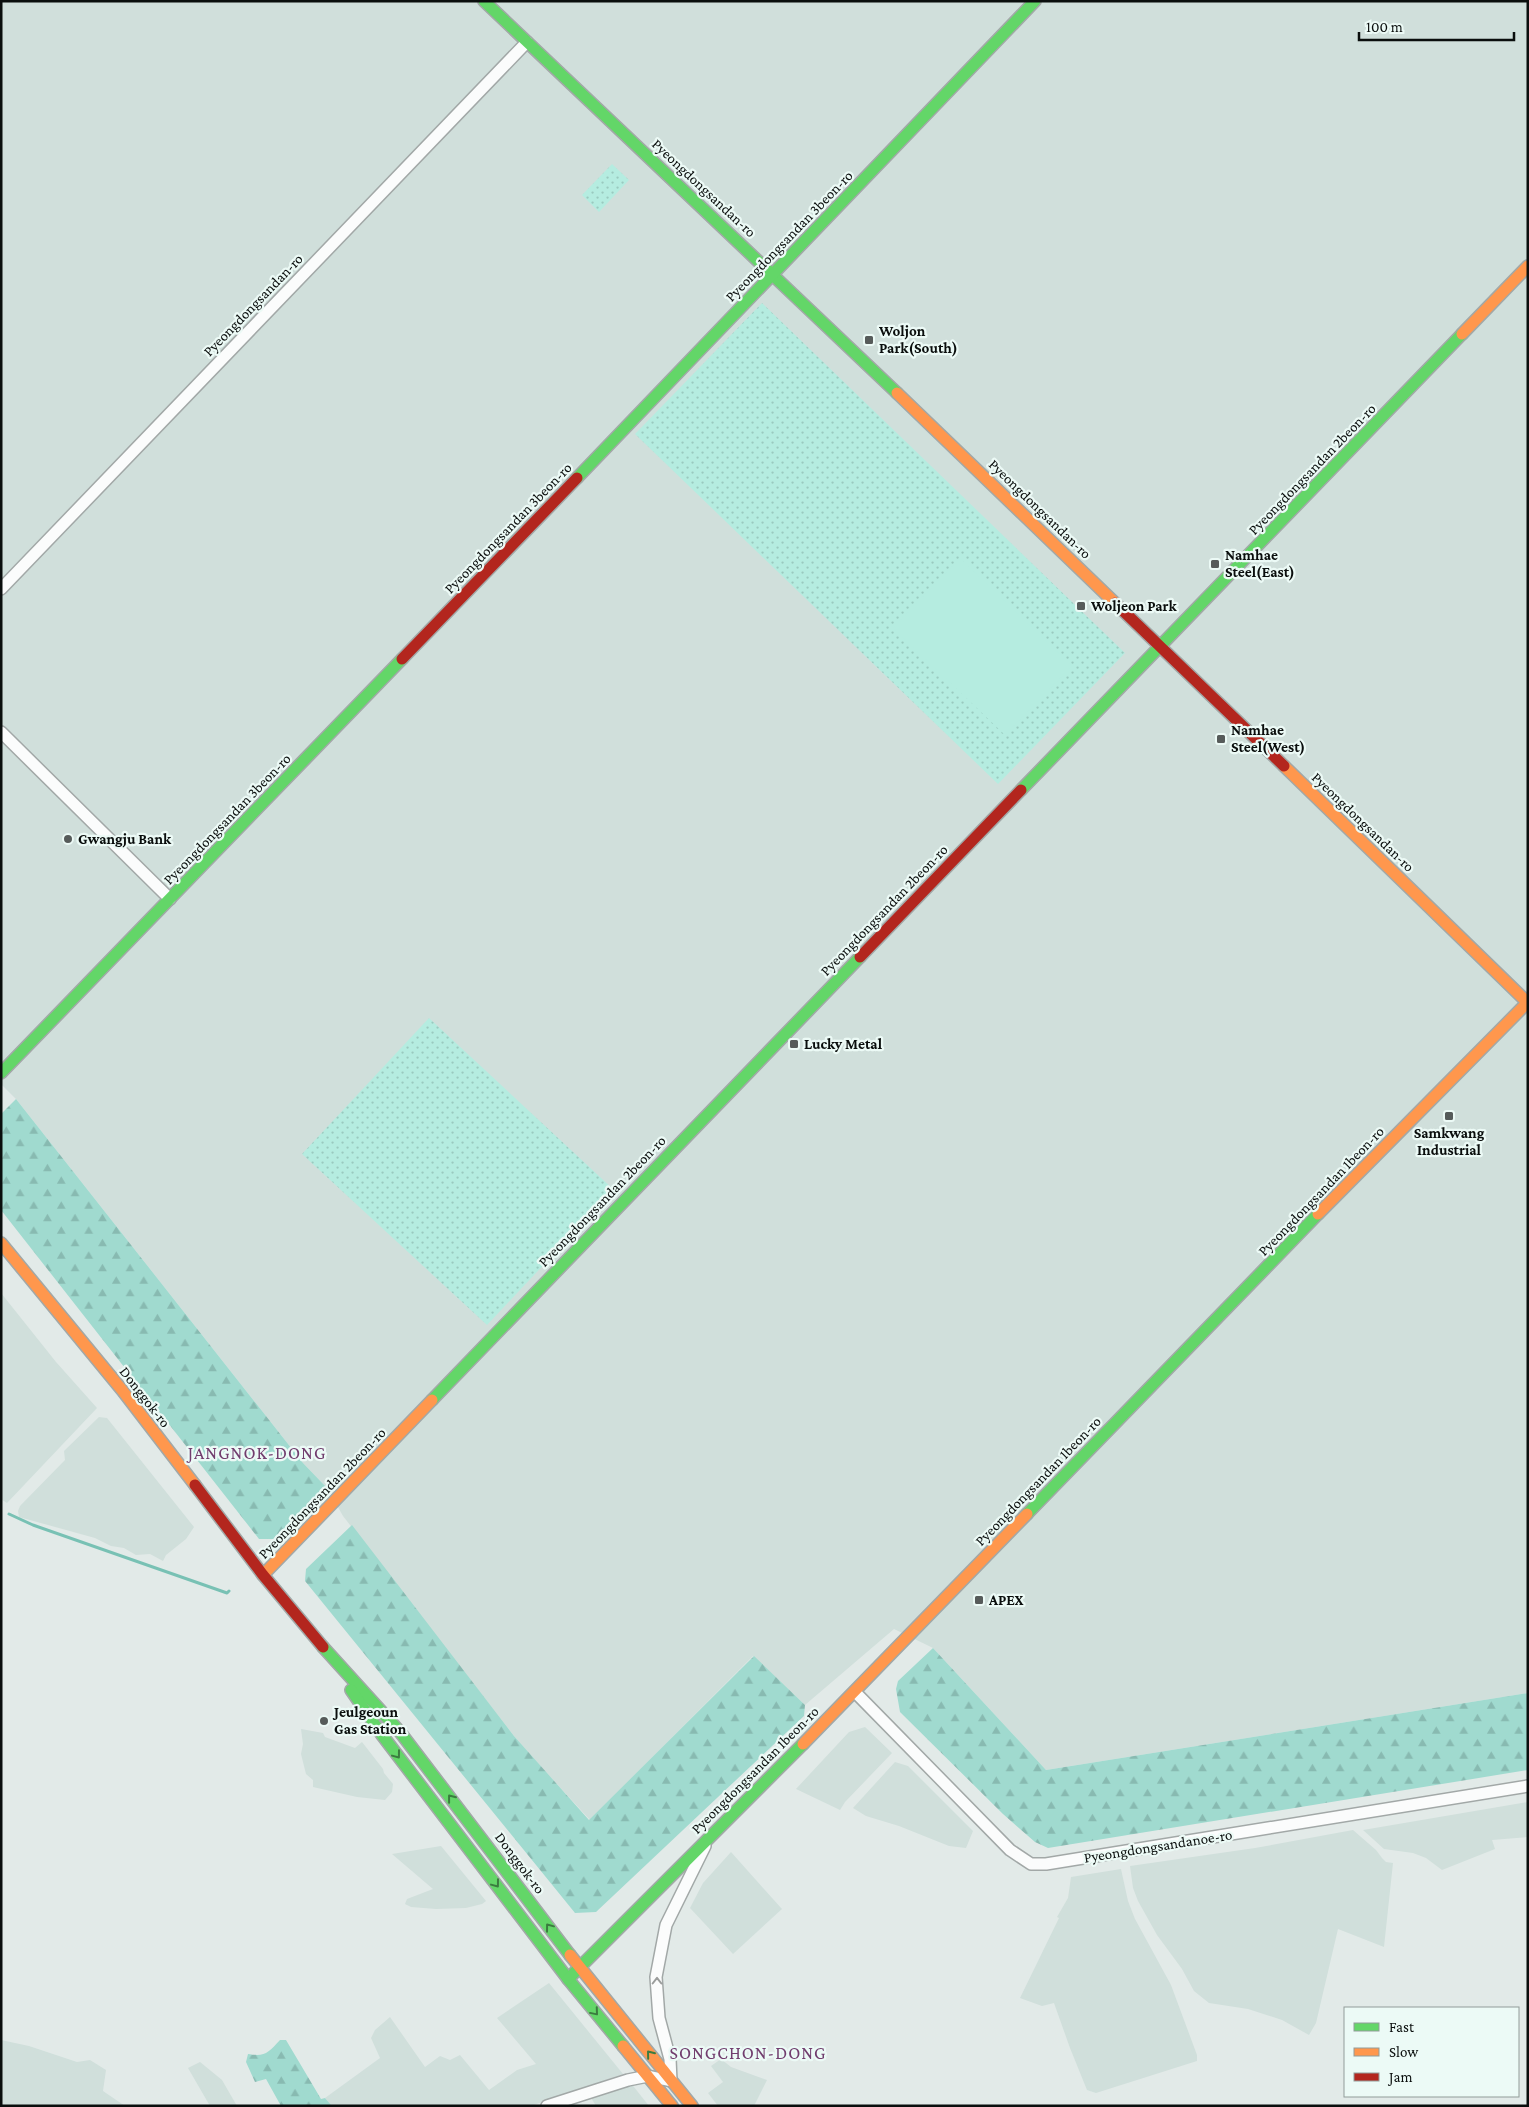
<svg xmlns="http://www.w3.org/2000/svg" width="1529" height="2107" font-family="'Crimson Pro',serif">
<style>
.built{fill:#d0dfdb}
.grass{fill:url(#grass-dots)}
.forest{fill:url(#forest-firs)}
.pitch{fill:#b5ece0}
.lines{fill:none;stroke-linecap:round;stroke-linejoin:round}
.stream{stroke:#78c1b4;stroke-width:3}
.street-casing{stroke:#a2a8a7;stroke-width:14}
.fast-casing{stroke:#a2a8a7;stroke-width:14}
.slow-casing{stroke:#a2a8a7;stroke-width:14}
.jam-casing{stroke:#a2a8a7;stroke-width:14}
.street{stroke:#fbfcfc;stroke-width:11}
.fast{stroke:#63d668;stroke-width:11}
.slow{stroke:#ff974d;stroke-width:11}
.jam{stroke:#b3261e;stroke-width:11}
.oneway{stroke:#3b7c3f}
.oneway2{stroke:#9b9d9c}
.poi-dot{fill:#565b5a;stroke:#ecfaf6;stroke-width:2}
.labels{text-anchor:middle;stroke-width:4.5;stroke-linejoin:round;paint-order:stroke}
.street-label{font-size:15px;fill:#0a0e0d;stroke:#ecfaf6}
.poi-label{font-size:15px;font-weight:bold;fill:#0a0e0d;stroke:#ecfaf6;text-anchor:start}
.quarter-label{font-size:18px;letter-spacing:1px;fill:#713d6e;stroke:#ecfaf6}
</style>
<defs>
<pattern id="grass-dots" width="8" height="8" patternUnits="userSpaceOnUse" patternTransform="scale(1.25)"><rect width="8" height="8" fill="#b5ece0"/><path d="M2 2h.1M6 6h.1" fill="none" stroke="#9ac9bf" stroke-width="1.8" stroke-linecap="round"/></pattern>
<pattern id="forest-firs" width="22" height="20" patternUnits="userSpaceOnUse" patternTransform="scale(1.25)"><rect width="22" height="20" fill="#a0dacf"/><path d="M5 1l3.5 6h-7zM16 11l3.5 6h-7z" fill="#88bab1"/></pattern>
</defs>
<rect width="100%" height="100%" fill="#e2eae8"/>
<g class="built">
<path d="M 1,1 L 1528,1 L 1528,1693 L 1046,1770 L 933,1648 L 894,1629 L 805,1705 L 753,1656 L 590,1820 L 544,1770 L 514,1736 L 343,1516 L 327,1488 L 303,1463 L 16,1099 L 1,1084 Z"/>
<path d="M 1,1293 L 56,1362 L 97,1408 L 7,1503 L 1,1499 Z"/>
<path d="M 99,1417 L 107,1418 L 194,1527 L 186,1539 L 166,1555 L 163,1561 L 150,1554 L 136,1555 L 124,1548 L 111,1546 L 95,1538 L 19,1517 L 18,1511 L 20,1506 L 65,1460 L 64,1451 Z"/>
<path d="M 865,1727 L 892,1753 L 845,1802 L 840,1810 L 796,1789 L 849,1732 Z"/>
<path d="M 301,1729 L 323,1733 L 325,1737 L 355,1748 L 362,1742 L 383,1769 L 384,1773 L 393,1784 L 392,1792 L 385,1800 L 357,1797 L 313,1787 L 313,1780 L 306,1774 L 301,1754 L 303,1744 Z"/>
<path d="M 895,1762 L 908,1766 L 973,1831 L 966,1848 L 949,1846 L 899,1826 L 866,1816 L 853,1808 Z"/>
<path d="M 1528,1802 L 1528,1837 L 1492,1840 L 1495,1849 L 1442,1870 L 1426,1858 L 1413,1853 L 1384,1849 L 1363,1830 Z"/>
<path d="M 1353,1830 L 1376,1850 L 1382,1858 L 1386,1862 L 1393,1863 L 1384,1947 L 1338,1929 L 1316,2023 L 1309,2035 L 1282,2020 L 1248,2009 L 1209,2003 L 1194,1991 L 1182,1969 L 1157,1935 L 1138,1901 L 1133,1888 L 1130,1866 L 1255,1848 Z"/>
<path d="M 441,1846 L 486,1901 L 482,1904 L 466,1908 L 436,1909 L 411,1907 L 405,1904 L 407,1899 L 433,1889 L 392,1854 Z"/>
<path d="M 731,1852 L 782,1909 L 733,1954 L 690,1908 L 703,1883 Z"/>
<path d="M 1121,1869 L 1128,1901 L 1135,1919 L 1171,1985 L 1197,2055 L 1197,2061 L 1096,2093 L 1087,2090 L 1070,2048 L 1054,2003 L 1042,2006 L 1020,1998 L 1059,1918 L 1057,1917 L 1068,1898 L 1071,1877 Z"/>
<path d="M 549,1983 L 623,2074 L 531,2106 L 332,2106 L 325,2098 L 380,2058 L 371,2038 L 375,2030 L 390,2017 L 425,2067 L 440,2056 L 450,2060 L 460,2055 L 489,2090 L 517,2070 L 536,2064 L 497,2018 Z"/>
<path d="M 1,2040 L 29,2046 L 77,2062 L 90,2060 L 106,2070 L 103,2091 L 125,2106 L 1,2106 Z"/>
<path d="M 721,2059 L 731,2067 L 767,2080 L 754,2106 L 718,2106 L 708,2093 L 723,2082 L 711,2066 Z"/>
<path d="M 200,2062 L 222,2080 L 237,2106 L 210,2106 L 188,2068 Z"/>
<path d="M 630,2082 L 649,2106 L 596,2106 L 590,2096 Z"/>
</g>
<g class="grass">
<path d="M 612,164 L 629,180 L 599,212 L 582,195 Z"/>
<path d="M 762,303 L 1125,653 L 998,784 L 635,434 Z"/>
<path d="M 429,1018 L 614,1190 L 487,1325 L 302,1154 Z"/>
</g>
<g class="forest">
<path d="M 16,1099 L 303,1463 L 327,1488 L 273,1539 L 259,1539 L 1,1210 L 1,1114 Z"/>
<path d="M 352,1525 L 514,1736 L 589,1820 L 754,1656 L 805,1705 L 804,1716 L 596,1912 L 575,1913 L 305,1581 L 306,1569 Z"/>
<path d="M 933,1648 L 1046,1770 L 1528,1693 L 1528,1770 L 1048,1848 L 1035,1842 L 1003,1814 L 900,1712 L 896,1689 L 898,1681 Z"/>
<path d="M 280,2040 L 286,2040 L 321,2099 L 325,2098 L 332,2106 L 281,2106 L 266,2079 L 255,2082 L 246,2062 L 248,2054 C 265,2057 268,2053 280,2040 Z"/>
</g>
<path class="pitch" d="M 960,558 L 1072,666 L 1005,735 L 893,628 Z"/>
<g class="lines">
<path class="stream" d="M 9,1514 L 33,1525 L 227,1593 L 229,1591"/>
<g class="street-casing">
<g id="street">
<path d="M 1,589 L 527,42"/>
<path d="M 1,732 L 170,899"/>
<path d="M 855,1692 L 1010,1850 L 1031,1864 L 1046,1864 L 1528,1786"/>
<path d="M 547,2106 L 628,2080 L 648,2076 L 671,2081 L 670,2059 L 659,2018 L 656,1977 L 666,1925 L 705,1846"/>
</g>
</g>
<g class="fast-casing">
<g id="fast">
<path d="M 484,1 L 897,393"/>
<path d="M 577,478 L 1035,1"/>
<path d="M 1021,790 L 1462,334"/>
<path d="M 1,1073 L 402,659"/>
<path d="M 432,1400 L 860,957"/>
<path d="M 1027,1514 L 1318,1214"/>
<path d="M 323,1647 L 400,1732 L 570,1955"/>
<path d="M 351,1690 L 382,1735 L 568,1979 L 623,2046"/>
<path d="M 568,1979 L 803,1744"/>
</g>
</g>
<g class="slow-casing">
<g id="slow">
<path d="M 1462,334 L 1528,266"/>
<path d="M 897,393 L 1115,603"/>
<path d="M 1284,766 L 1528,1003"/>
<path d="M 1318,1214 L 1528,1002"/>
<path d="M 1,1243 L 122,1390 L 195,1485"/>
<path d="M 263,1575 L 432,1400"/>
<path d="M 803,1744 L 1027,1514"/>
<path d="M 570,1955 L 692,2106"/>
<path d="M 623,2046 L 672,2106"/>
</g>
</g>
<g class="jam-casing">
<g id="jam">
<path d="M 1115,603 L 1284,766"/>
<path d="M 402,659 L 577,478"/>
<path d="M 860,957 L 1021,790"/>
<path d="M 195,1485 L 263,1575 L 323,1647"/>
</g>
</g>
<use href="#street" class="street"/>
<use href="#fast" class="fast"/>
<use href="#slow" class="slow"/>
<use href="#jam" class="jam"/>
</g>
<defs><path id="oneway-chevron" d="M-2-3.5L2.5 0L-2 3.5" fill="none" stroke-width="1.6" stroke-linecap="round" stroke-linejoin="round" transform="scale(1.25)"/></defs>
<g class="oneway">
<use href="#oneway-chevron" transform="translate(397 1755) rotate(53)"/>
<use href="#oneway-chevron" transform="translate(451 1798) rotate(-128)"/>
<use href="#oneway-chevron" transform="translate(496 1884) rotate(53)"/>
<use href="#oneway-chevron" transform="translate(549 1927) rotate(-127)"/>
<use href="#oneway-chevron" transform="translate(595 2012) rotate(50)"/>
<use href="#oneway-chevron" transform="translate(650 2054) rotate(-129)"/>
</g>
<use class="oneway2" href="#oneway-chevron" transform="translate(657 1981) rotate(-90)"/>
<g class="poi-dot">
<rect x="864" y="335" width="10" height="10" rx="2.5"/>
<rect x="1210" y="559" width="10" height="10" rx="2.5"/>
<rect x="1076" y="601" width="10" height="10" rx="2.5"/>
<rect x="1216" y="734" width="10" height="10" rx="2.5"/>
<circle cx="68" cy="839" r="5"/>
<rect x="789" y="1039" width="10" height="10" rx="2.5"/>
<rect x="1444" y="1111" width="10" height="10" rx="2.5"/>
<rect x="974" y="1595" width="10" height="10" rx="2.5"/>
<circle cx="324" cy="1721" r="5"/>
</g>
<g class="labels">
<g class="street-label">
<text transform="translate(704 188) rotate(43)" y="5">Pyeongdongsandan-ro</text>
<text transform="translate(789 236) rotate(-46)" y="5">Pyeongdongsandan 3beon-ro</text>
<text transform="translate(253 305) rotate(-46)" y="5">Pyeongdongsandan-ro</text>
<text transform="translate(1312 469) rotate(-46)" y="5">Pyeongdongsandan 2beon-ro</text>
<text transform="translate(1040 509) rotate(44)" y="5">Pyeongdongsandan-ro</text>
<text transform="translate(508 528) rotate(-46)" y="5">Pyeongdongsandan 3beon-ro</text>
<text transform="translate(227 819) rotate(-46)" y="5">Pyeongdongsandan 3beon-ro</text>
<text transform="translate(1363 822) rotate(44)" y="5">Pyeongdongsandan-ro</text>
<text transform="translate(884 910) rotate(-46)" y="5">Pyeongdongsandan 2beon-ro</text>
<text transform="translate(1321 1191) rotate(-46)" y="5">Pyeongdongsandan 1beon-ro</text>
<text transform="translate(602 1201) rotate(-46)" y="5">Pyeongdongsandan 2beon-ro</text>
<text transform="translate(145 1397) rotate(52)" y="5">Donggok-ro</text>
<text transform="translate(1038 1481) rotate(-46)" y="5">Pyeongdongsandan 1beon-ro</text>
<text transform="translate(322 1493) rotate(-46)" y="5">Pyeongdongsandan 2beon-ro</text>
<text transform="translate(755 1770) rotate(-45)" y="5">Pyeongdongsandan 1beon-ro</text>
<text transform="translate(1158 1846) rotate(-9)" y="5">Pyeongdongsandanoe-ro</text>
<text transform="translate(520 1863) rotate(53)" y="5">Donggok-ro</text>
</g>
<g class="poi-label">
<text x="879" y="336">Woljon<tspan x="879" dy="17">Park(South)</tspan></text>
<text x="1225" y="560">Namhae<tspan x="1225" dy="17">Steel(East)</tspan></text>
<text x="1091" y="611">Woljeon Park</text>
<text x="1231" y="735">Namhae<tspan x="1231" dy="17">Steel(West)</tspan></text>
<text x="78" y="844">Gwangju Bank</text>
<text x="804" y="1049">Lucky Metal</text>
<text x="1449" y="1138" text-anchor="middle">Samkwang<tspan x="1449" dy="17">Industrial</tspan></text>
<text x="989" y="1605">APEX</text>
<text x="334" y="1717">Jeulgeoun<tspan x="334" dy="17">Gas Station</tspan></text>
</g>
<g class="quarter-label">
<text x="257" y="1459">JANGNOK-DONG</text>
<text x="748" y="2059">SONGCHON-DONG</text>
</g>
</g>
<rect width="1529" height="2107" fill="none" stroke="#0a0e0d" stroke-width="5"/>
<rect x="1344" y="2007" width="175" height="90" fill="#ecfaf6" stroke="#929c99"/>
<rect x="1354" y="2023" width="25" height="8" fill="#63d668" stroke="#929c99"/>
<text x="1389" y="2032" font-size="15" fill="#0a0e0d">Fast</text>
<rect x="1354" y="2048" width="25" height="8" fill="#ff974d" stroke="#929c99"/>
<text x="1389" y="2057" font-size="15" fill="#0a0e0d">Slow</text>
<rect x="1354" y="2073" width="25" height="8" fill="#b3261e" stroke="#929c99"/>
<text x="1389" y="2082" font-size="15" fill="#0a0e0d">Jam</text>
<path d="M1359 32v8h155v-8" fill="none" stroke="#0a0e0d" stroke-width="2.5"/>
<text x="1366" y="32" font-size="15" fill="#0a0e0d" stroke="#ecfaf6" stroke-width="4" paint-order="stroke">100 m</text>
</svg>
